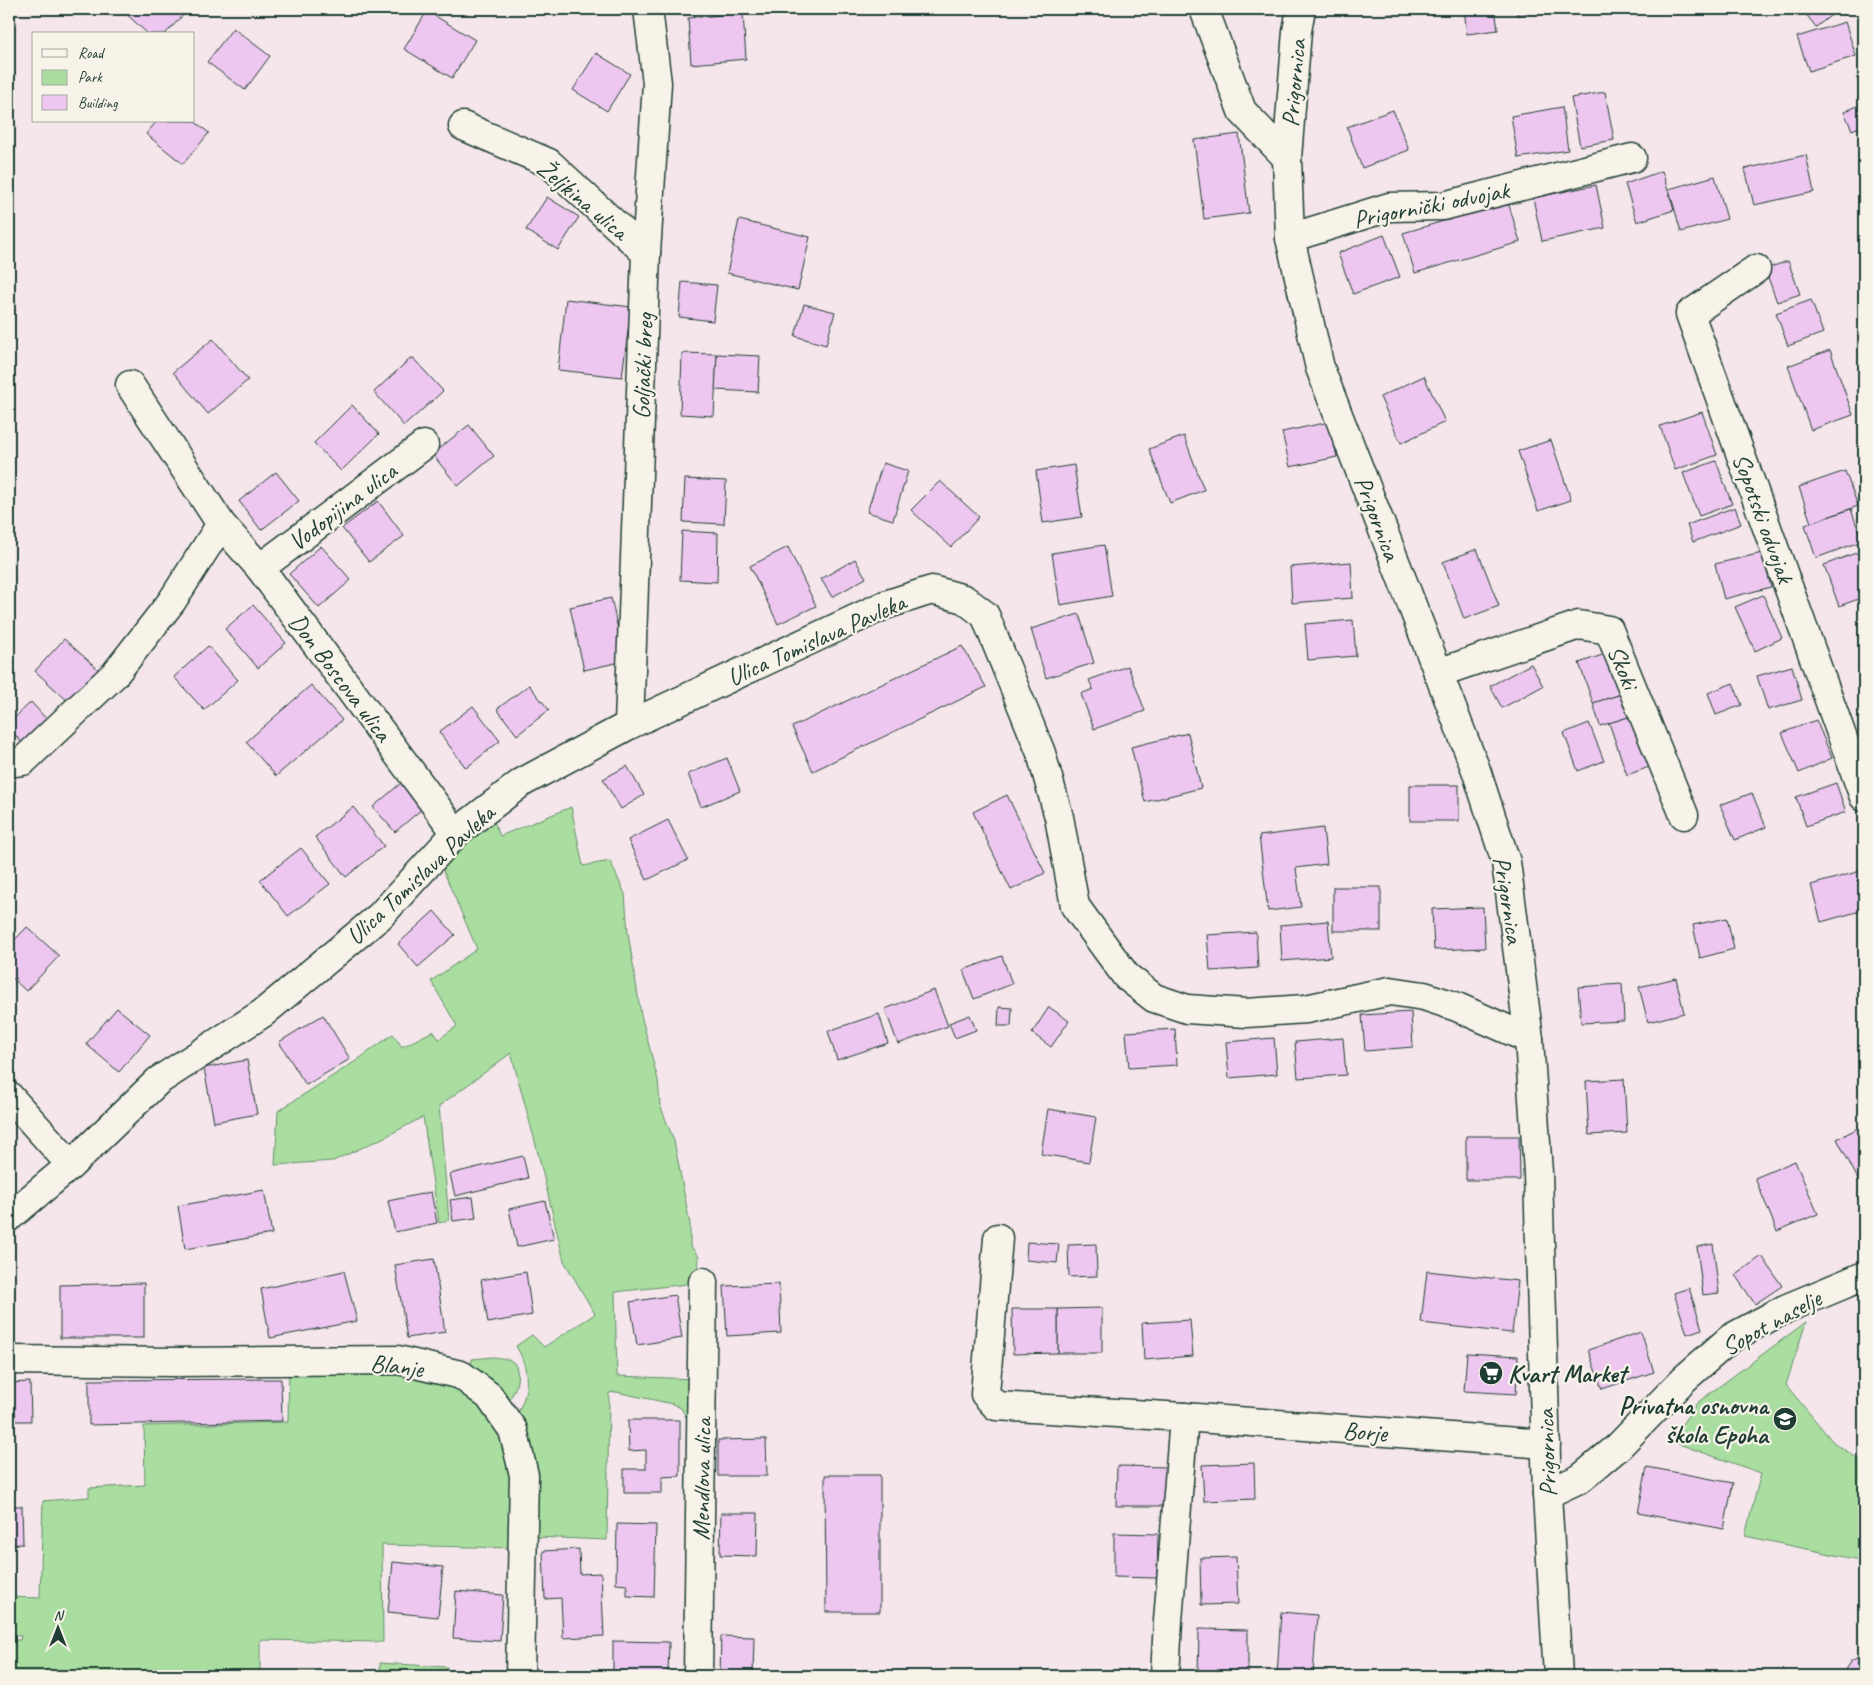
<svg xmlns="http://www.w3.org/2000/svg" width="1873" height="1685" font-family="Caveat,sans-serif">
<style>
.green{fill:#a9dea0;stroke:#648e6a}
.building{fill:#eec7f0;stroke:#1f3d34}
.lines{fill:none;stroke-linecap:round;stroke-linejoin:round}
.street-casing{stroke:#1f3d34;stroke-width:31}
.secondary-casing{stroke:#1f3d34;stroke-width:31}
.street{stroke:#f7f3e8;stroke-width:28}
.secondary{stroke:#f7f3e8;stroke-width:28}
.labels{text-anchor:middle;stroke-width:4.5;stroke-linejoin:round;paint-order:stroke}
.street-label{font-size:25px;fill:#1f3d34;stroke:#f7f3e8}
.poi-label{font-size:25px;font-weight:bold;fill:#1f3d34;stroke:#f7f3e8;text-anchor:start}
</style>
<rect width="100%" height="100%" fill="#f4e6ea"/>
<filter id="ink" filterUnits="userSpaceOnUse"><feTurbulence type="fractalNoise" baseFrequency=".02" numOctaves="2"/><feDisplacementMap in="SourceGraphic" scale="10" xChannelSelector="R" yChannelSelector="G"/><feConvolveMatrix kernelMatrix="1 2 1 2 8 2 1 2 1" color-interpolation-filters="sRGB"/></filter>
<g filter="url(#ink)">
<g class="green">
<path d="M 571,807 L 583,866 L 610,861 L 625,894 L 628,933 L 641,1015 L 658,1080 L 660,1105 L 674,1141 L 690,1224 L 690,1245 L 699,1257 L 697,1283 L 615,1292 L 617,1376 L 694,1379 L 688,1421 L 681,1408 L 673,1404 L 616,1392 L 609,1393 L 607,1540 L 534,1537 L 518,1412 C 530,1390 529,1367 516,1346 L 532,1335 L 544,1347 L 595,1314 L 564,1261 L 537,1149 L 511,1053 L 439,1106 L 449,1220 L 439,1223 L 423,1117 L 387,1136 L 333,1161 L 275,1165 L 278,1111 L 356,1061 L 393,1034 L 402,1047 L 433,1031 L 439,1039 L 457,1026 L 431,981 L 477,949 L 443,870 L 461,843 L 490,812 L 500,836 Z"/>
<path d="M 1806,1322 L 1786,1385 L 1833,1442 L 1864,1463 L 1864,1561 L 1745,1536 L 1761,1473 L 1670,1441 L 1697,1403 Z"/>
<path d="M 493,1357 C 499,1358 508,1358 513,1362 C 522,1370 516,1394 508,1400 L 471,1366 L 472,1359 Z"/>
<path d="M 289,1368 L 422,1372 L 473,1396 L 510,1447 L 515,1548 L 382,1545 L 383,1642 L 260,1640 L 260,1676 L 9,1676 L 9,1640 L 20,1640 L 21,1636 L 9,1635 L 9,1597 L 40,1598 L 43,1501 L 89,1497 L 89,1488 L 145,1485 L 144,1426 L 288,1422 Z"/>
<path d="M 380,1663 L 447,1667 L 447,1676 L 381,1676 Z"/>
</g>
<g class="building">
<path d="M 121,9 L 189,9 L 165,34 L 148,34 Z"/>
<path d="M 1388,9 L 1423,9 L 1389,13 Z"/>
<path d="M 1464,9 L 1495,9 L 1498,30 L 1467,34 Z"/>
<path d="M 1517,9 L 1556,9 L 1556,10 L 1517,15 Z"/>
<path d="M 1720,9 L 1761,9 L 1720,14 Z"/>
<path d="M 1802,9 L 1839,9 L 1816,27 Z"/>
<path d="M 427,11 L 475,40 L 452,78 L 404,49 Z"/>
<path d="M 743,13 L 746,59 L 691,64 L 688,18 Z"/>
<path d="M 1845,22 L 1856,56 L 1809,71 L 1797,37 Z"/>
<path d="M 233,28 L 270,56 L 245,90 L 207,62 Z"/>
<path d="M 596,53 L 630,74 L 607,111 L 573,90 Z"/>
<path d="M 1605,92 L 1614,140 L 1580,146 L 1571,98 Z"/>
<path d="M 1864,103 L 1864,125 L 1852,130 L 1844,112 Z"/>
<path d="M 1562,107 L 1568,150 L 1518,158 L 1511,116 Z"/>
<path d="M 1393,110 L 1409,150 L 1362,168 L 1347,127 Z"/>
<path d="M 157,121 L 194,121 L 209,133 L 183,164 L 146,134 Z"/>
<path d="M 1239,134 L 1249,213 L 1204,219 L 1194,140 Z"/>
<path d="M 1806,155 L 1814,192 L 1754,205 L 1745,169 Z"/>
<path d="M 1662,171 L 1674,210 L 1637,222 L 1625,184 Z"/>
<path d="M 1715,176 L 1727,219 L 1681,232 L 1669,189 Z"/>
<path d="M 1596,185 L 1605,228 L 1542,241 L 1533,198 Z"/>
<path d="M 547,197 L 579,217 L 558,250 L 526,230 Z"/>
<path d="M 1508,202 L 1520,242 L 1415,273 L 1403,233 Z"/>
<path d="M 739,220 L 810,237 L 798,290 L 727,273 Z"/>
<path d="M 1384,235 L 1400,277 L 1353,294 L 1338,253 Z"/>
<path d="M 1788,261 L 1800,294 L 1777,302 L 1765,269 Z"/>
<path d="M 682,282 L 717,285 L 713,321 L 679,317 Z"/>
<path d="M 566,299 L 631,307 L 622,377 L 558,370 Z"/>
<path d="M 1811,300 L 1823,333 L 1788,346 L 1776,313 Z"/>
<path d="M 804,304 L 835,312 L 826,345 L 795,336 Z"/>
<path d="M 213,339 L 248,380 L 208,414 L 173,372 Z"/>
<path d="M 1830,350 L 1853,415 L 1811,430 L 1788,366 Z"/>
<path d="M 682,353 L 717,354 L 714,416 L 680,414 Z"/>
<path d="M 717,354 L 760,356 L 758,392 L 715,390 Z"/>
<path d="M 412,357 L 443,391 L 404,426 L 374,392 Z"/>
<path d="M 1424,376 L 1445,422 L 1401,443 L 1380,397 Z"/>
<path d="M 352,405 L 379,434 L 341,471 L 314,443 Z"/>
<path d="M 1702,412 L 1717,455 L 1675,470 L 1660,426 Z"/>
<path d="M 1329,422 L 1337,457 L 1290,467 L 1282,432 Z"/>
<path d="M 469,425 L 494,456 L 458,486 L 432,454 Z"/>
<path d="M 1184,436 L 1204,490 L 1170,503 L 1149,449 Z"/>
<path d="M 1551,440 L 1571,500 L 1538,511 L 1518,451 Z"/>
<path d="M 1716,461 L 1732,504 L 1699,516 L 1683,473 Z"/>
<path d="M 883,463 L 908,471 L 893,520 L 867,512 Z"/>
<path d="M 1074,465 L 1082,517 L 1043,523 L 1036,471 Z"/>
<path d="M 1845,471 L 1858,506 L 1811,523 L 1799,487 Z"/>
<path d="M 276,472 L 299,501 L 261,530 L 239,501 Z"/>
<path d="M 685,479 L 726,481 L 724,524 L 683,522 Z"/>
<path d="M 940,481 L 979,517 L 951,547 L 911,510 Z"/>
<path d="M 378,501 L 404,536 L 369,562 L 342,528 Z"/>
<path d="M 1735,507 L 1741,524 L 1693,542 L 1687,525 Z"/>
<path d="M 1851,509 L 1862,541 L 1816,558 L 1805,525 Z"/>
<path d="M 682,531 L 718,533 L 717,582 L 680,580 Z"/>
<path d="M 1104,545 L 1112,596 L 1060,605 L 1052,553 Z"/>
<path d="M 321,546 L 351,580 L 319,608 L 289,574 Z"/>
<path d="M 788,547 L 816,606 L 778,624 L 750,566 Z"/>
<path d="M 1477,549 L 1499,606 L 1464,619 L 1443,562 Z"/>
<path d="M 1864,550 L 1864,597 L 1839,606 L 1824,565 Z"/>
<path d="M 1762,553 L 1771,587 L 1724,599 L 1715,564 Z"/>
<path d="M 855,559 L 866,578 L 832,597 L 821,579 Z"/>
<path d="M 1351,562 L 1353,598 L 1292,603 L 1290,567 Z"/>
<path d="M 1763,595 L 1782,638 L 1755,651 L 1735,607 Z"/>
<path d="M 611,598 L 625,661 L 584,670 L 570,607 Z"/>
<path d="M 253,605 L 286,643 L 258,668 L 225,629 Z"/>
<path d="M 1079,614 L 1094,663 L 1046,678 L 1031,629 Z"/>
<path d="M 1353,620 L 1356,656 L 1308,660 L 1305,624 Z"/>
<path d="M 64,639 L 99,670 L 70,703 L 35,671 Z"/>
<path d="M 208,646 L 238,680 L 204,710 L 174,677 Z"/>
<path d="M 962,646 L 986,687 L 813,771 L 792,727 Z"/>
<path d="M 1614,651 L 1628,692 L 1593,703 L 1579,663 Z"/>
<path d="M 1531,664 L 1543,686 L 1502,708 L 1490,686 Z"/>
<path d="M 1128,666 L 1145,711 L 1094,729 L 1081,694 L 1093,689 L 1089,680 Z"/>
<path d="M 1792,666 L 1802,700 L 1768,710 L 1757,676 Z"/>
<path d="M 1733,683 L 1742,705 L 1716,715 L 1708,693 Z"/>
<path d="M 311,685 L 342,720 L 276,776 L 246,742 Z"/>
<path d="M 529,685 L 549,710 L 517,735 L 497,709 Z"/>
<path d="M 1628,692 L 1635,715 L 1600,726 L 1593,703 Z"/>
<path d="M 31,702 L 48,721 L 23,744 L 9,728 L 9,723 Z"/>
<path d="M 473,706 L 500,741 L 466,768 L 439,732 Z"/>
<path d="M 1635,715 L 1652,766 L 1627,775 L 1609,723 Z"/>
<path d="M 1816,720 L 1832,758 L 1799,773 L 1782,733 Z"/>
<path d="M 1589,723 L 1604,761 L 1578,771 L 1564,733 Z"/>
<path d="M 1188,733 L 1201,788 L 1145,802 L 1131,747 Z"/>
<path d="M 727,758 L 740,791 L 701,807 L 688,774 Z"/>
<path d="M 627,766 L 644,795 L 621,809 L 603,779 Z"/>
<path d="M 401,783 L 423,808 L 395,832 L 373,807 Z"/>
<path d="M 1836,783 L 1846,812 L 1806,826 L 1796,797 Z"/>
<rect x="1410" y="785" width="49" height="36"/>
<path d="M 1752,793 L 1766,827 L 1735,840 L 1720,805 Z"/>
<path d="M 1007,795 L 1045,873 L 1011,890 L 973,812 Z"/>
<path d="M 353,807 L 384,846 L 346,877 L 315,837 Z"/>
<path d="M 668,820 L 688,860 L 647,880 L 628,840 Z"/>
<path d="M 1323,828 L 1327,864 L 1296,868 L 1301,907 L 1268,911 L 1259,836 Z"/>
<path d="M 301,848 L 330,884 L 288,916 L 260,880 Z"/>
<path d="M 1864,870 L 1864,910 L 1821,922 L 1811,885 Z"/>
<rect x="1333" y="887" width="48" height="44"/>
<path d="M 1483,907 L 1485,948 L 1434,950 L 1432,909 Z"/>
<path d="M 434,911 L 455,935 L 418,967 L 398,944 Z"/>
<path d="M 1727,918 L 1734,949 L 1700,958 L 1693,925 Z"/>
<path d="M 1328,921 L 1331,957 L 1282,961 L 1280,925 Z"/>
<path d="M 27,927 L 59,956 L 26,991 L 9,975 L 9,946 Z"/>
<path d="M 1256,932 L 1258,968 L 1210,971 L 1207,935 Z"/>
<path d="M 1002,956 L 1012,984 L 974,999 L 963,970 Z"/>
<path d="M 1676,978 L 1684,1013 L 1648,1022 L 1639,987 Z"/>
<path d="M 1622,984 L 1624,1021 L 1581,1023 L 1578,987 Z"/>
<path d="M 934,990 L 948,1026 L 898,1044 L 885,1009 Z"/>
<path d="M 999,1007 L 1012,1008 L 1011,1026 L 998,1026 Z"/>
<path d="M 1049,1007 L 1069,1021 L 1051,1047 L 1032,1033 Z"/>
<path d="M 117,1008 L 150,1035 L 119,1072 L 86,1044 Z"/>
<path d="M 1411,1012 L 1413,1047 L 1365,1051 L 1362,1015 Z"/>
<path d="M 879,1014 L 888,1043 L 837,1060 L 828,1031 Z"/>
<path d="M 323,1015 L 350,1059 L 306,1085 L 279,1042 Z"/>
<path d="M 970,1015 L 976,1030 L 955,1038 L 949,1023 Z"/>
<path d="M 1175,1029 L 1177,1065 L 1129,1068 L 1126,1032 Z"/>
<path d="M 1274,1038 L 1277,1074 L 1229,1078 L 1226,1042 Z"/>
<path d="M 1343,1038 L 1346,1075 L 1298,1078 L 1295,1042 Z"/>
<path d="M 247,1060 L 257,1114 L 214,1122 L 204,1068 Z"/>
<path d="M 1624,1079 L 1627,1133 L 1589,1135 L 1586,1081 Z"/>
<path d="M 1048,1109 L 1096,1117 L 1089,1162 L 1041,1154 Z"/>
<path d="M 1864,1125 L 1864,1178 L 1859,1181 L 1837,1139 Z"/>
<path d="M 1466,1136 L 1519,1136 L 1520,1180 L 1466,1180 Z"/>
<path d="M 523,1156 L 528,1178 L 455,1196 L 450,1174 Z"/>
<path d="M 1795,1161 L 1818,1214 L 1777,1231 L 1755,1178 Z"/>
<path d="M 264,1190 L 272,1234 L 185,1249 L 178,1206 Z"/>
<path d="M 431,1192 L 437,1223 L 395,1232 L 388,1201 Z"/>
<path d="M 473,1197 L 476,1218 L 453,1221 L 450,1200 Z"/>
<path d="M 545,1201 L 554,1239 L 517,1247 L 509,1209 Z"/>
<path d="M 1027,1242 L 1059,1244 L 1057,1263 L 1026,1260 Z"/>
<path d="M 1096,1244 L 1097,1276 L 1069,1277 L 1068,1245 Z"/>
<path d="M 1713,1244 L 1719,1293 L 1703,1295 L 1697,1247 Z"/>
<path d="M 1762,1256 L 1782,1286 L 1755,1304 L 1735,1275 Z"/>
<path d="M 434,1259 L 445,1332 L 407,1338 L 395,1265 Z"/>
<path d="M 344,1271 L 357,1321 L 270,1338 L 261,1289 Z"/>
<path d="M 1427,1271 L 1518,1281 L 1512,1333 L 1421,1323 Z"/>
<path d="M 526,1272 L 532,1315 L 488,1323 L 481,1280 Z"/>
<path d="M 144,1283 L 144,1338 L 60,1338 L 60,1285 Z"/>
<path d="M 779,1284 L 781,1333 L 727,1336 L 724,1286 Z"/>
<path d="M 1689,1288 L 1702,1329 L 1687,1334 L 1674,1293 Z"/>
<path d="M 675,1295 L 682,1338 L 637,1345 L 630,1302 Z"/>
<path d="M 1102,1308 L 1102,1353 L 1058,1353 L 1058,1309 Z"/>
<path d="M 1012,1309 L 1058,1309 L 1058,1353 L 1013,1354 Z"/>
<path d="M 1190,1320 L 1193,1356 L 1144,1360 L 1142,1323 Z"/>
<path d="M 1641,1332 L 1654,1372 L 1602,1389 L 1588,1350 Z"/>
<path d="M 1467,1353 L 1518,1356 L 1516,1394 L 1464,1391 Z"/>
<path d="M 281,1379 L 282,1421 L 89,1425 L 89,1380 Z"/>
<path d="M 30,1382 L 31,1421 L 9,1421 L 9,1383 Z"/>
<path d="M 628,1420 L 680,1420 L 680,1476 L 662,1477 L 662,1493 L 624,1493 L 624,1469 L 646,1469 L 646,1450 L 629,1451 Z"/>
<path d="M 766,1439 L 767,1476 L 718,1476 L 718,1440 Z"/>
<path d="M 1254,1463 L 1255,1499 L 1204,1501 L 1202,1465 Z"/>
<path d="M 1117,1466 L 1167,1467 L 1166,1506 L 1116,1506 Z"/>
<path d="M 1647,1467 L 1733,1483 L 1724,1529 L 1638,1513 Z"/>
<path d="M 825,1475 L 880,1475 L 880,1612 L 826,1612 Z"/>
<path d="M 9,1506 L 22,1506 L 23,1544 L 9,1545 Z"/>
<path d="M 721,1513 L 758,1513 L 757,1556 L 720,1555 Z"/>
<path d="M 617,1524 L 656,1525 L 654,1597 L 627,1596 L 627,1585 L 616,1584 Z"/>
<path d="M 1114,1533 L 1158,1534 L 1157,1578 L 1114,1577 Z"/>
<path d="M 579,1549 L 580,1574 L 601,1573 L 604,1636 L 563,1638 L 561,1598 L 545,1599 L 543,1551 Z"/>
<path d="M 1236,1557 L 1238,1604 L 1201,1605 L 1200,1558 Z"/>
<path d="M 393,1562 L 443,1567 L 438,1617 L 388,1612 Z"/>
<path d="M 456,1591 L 503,1595 L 500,1641 L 453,1638 Z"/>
<path d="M 1281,1612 L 1317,1615 L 1313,1676 L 1277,1676 Z"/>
<path d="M 1199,1629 L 1248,1630 L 1248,1676 L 1198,1676 Z"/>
<path d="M 721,1636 L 754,1637 L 753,1676 L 720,1676 Z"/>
<path d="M 613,1641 L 669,1642 L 668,1676 L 613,1676 Z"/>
<path d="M 1864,1654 L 1864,1676 L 1844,1676 L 1846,1668 L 1851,1661 Z"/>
<rect x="282" y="1672" width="69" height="4"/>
</g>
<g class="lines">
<g class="street-casing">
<g id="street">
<path d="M 1204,9 L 1242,111 L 1287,158"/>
<path d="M 463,126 L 549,163 L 646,253"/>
<path d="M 1290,238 L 1389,207 L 1443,206 L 1632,158"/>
<path d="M 1756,269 L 1690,314 L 1864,797"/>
<path d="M 130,385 L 221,524 L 260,568 L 456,833"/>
<path d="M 260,568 L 424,445"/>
<path d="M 1438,673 L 1579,625 L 1609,630 L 1684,815"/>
<path d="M 629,725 L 646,253 L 657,83 L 648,9"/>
<path d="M 9,763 L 23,761 L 115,674 L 172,601 L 221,524"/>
<path d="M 9,1096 L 71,1165"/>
<path d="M 9,1217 L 71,1165 L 158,1081 L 263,1013 L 380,916 L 456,833 L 521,783 L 629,725 L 885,605 L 932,590 L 964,599 L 985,615 L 1041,753 L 1059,817 L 1075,906 L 1126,976 L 1154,998 L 1187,1009 L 1246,1013 L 1306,1009 L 1390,991 L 1424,996 L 1457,1007 L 1529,1039"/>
<path d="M 998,1238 L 985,1394 L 996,1406 L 1184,1417 L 1546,1444"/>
<path d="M 9,1360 L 174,1362 L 398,1360 L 461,1375 L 489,1396 L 513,1430 L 524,1475 L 520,1676"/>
<path d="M 1547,1494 L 1581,1478 L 1618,1447 L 1684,1379 L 1731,1338 L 1785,1309 L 1864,1276"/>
<path d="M 698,1676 L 703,1282"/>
<path d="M 1165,1676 L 1168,1621 L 1184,1417"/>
</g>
</g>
<g class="secondary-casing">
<path id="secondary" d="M 1301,9 L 1297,31 L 1287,158 L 1290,238 L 1320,368 L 1476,770 L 1506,862 L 1529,1039 L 1538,1173 L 1547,1494 L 1558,1676"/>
</g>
<use href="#street" class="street"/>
<use href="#secondary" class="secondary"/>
</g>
</g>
<defs>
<g id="supermarket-disc" transform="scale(1.25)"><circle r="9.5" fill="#1f3d34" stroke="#f7f3e8"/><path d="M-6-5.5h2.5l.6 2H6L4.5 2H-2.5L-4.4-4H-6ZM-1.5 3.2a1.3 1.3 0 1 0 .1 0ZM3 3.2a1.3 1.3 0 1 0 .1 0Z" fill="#fff"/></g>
<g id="school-disc" transform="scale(1.25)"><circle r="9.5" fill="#1f3d34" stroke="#f7f3e8"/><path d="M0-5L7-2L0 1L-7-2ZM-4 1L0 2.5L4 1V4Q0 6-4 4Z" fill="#fff"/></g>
</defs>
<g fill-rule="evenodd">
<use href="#supermarket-disc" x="1491" y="1373"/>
<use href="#school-disc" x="1785" y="1419"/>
</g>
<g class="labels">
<g class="street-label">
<text transform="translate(1293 83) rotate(-85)" y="9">Prigornica</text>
<text transform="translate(583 199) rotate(40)" y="9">Željkina ulica</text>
<text transform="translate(1431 204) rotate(-11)" y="9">Prigornički odvojak</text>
<text transform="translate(642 366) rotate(-88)" y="9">Goljački breg</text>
<text transform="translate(342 506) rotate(-37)" y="9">Vodopijina ulica</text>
<text transform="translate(1378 518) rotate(69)" y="9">Prigornica</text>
<text transform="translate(1764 518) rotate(70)" y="9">Sopotski odvojak</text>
<text transform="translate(816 639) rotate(-24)" y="9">Ulica Tomislava Pavleka</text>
<text transform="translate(1624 667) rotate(68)" y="9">Skoki</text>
<text transform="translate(341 677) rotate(53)" y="9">Don Boscova ulica</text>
<text transform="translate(420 874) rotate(-43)" y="9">Ulica Tomislava Pavleka</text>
<text transform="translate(1509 900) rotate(81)" y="9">Prigornica</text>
<text transform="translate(1771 1322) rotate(-29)" y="9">Sopot naselje</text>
<text transform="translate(397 1365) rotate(7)" y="9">Blanje</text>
<text transform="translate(1365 1431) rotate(4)" y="9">Borje</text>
<text transform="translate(1546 1453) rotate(-92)" y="9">Prigornica</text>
<text transform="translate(701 1479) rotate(-89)" y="9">Mendlova ulica</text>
</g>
<g class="poi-label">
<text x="1508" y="1382">Kvart Market</text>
<text x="1768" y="1414" text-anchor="end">Privatna osnovna<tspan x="1768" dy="29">škola Epoha</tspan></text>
</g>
</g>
<rect width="1873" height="1685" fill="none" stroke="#f7f3e8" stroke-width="30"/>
<rect x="15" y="15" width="1843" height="1655" fill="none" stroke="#1f3d34" stroke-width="2" filter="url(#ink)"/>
<rect x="32" y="32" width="162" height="90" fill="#f7f3e8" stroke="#a1aaa0"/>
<rect x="42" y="49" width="25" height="8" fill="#f7f3e8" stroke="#a1aaa0"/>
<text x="78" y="58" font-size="15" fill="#1f3d34">Road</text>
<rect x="42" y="70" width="25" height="15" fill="#a9dea0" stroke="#a1aaa0"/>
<text x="78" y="82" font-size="15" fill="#1f3d34">Park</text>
<rect x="42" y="95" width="25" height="15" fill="#eec7f0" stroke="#a1aaa0"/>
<text x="78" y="108" font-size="15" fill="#1f3d34">Building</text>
<g transform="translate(58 1628)" stroke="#f7f3e8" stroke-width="4" paint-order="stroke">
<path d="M0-4L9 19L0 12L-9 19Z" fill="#1f3d34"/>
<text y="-8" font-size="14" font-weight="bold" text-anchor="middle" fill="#1f3d34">N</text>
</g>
</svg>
